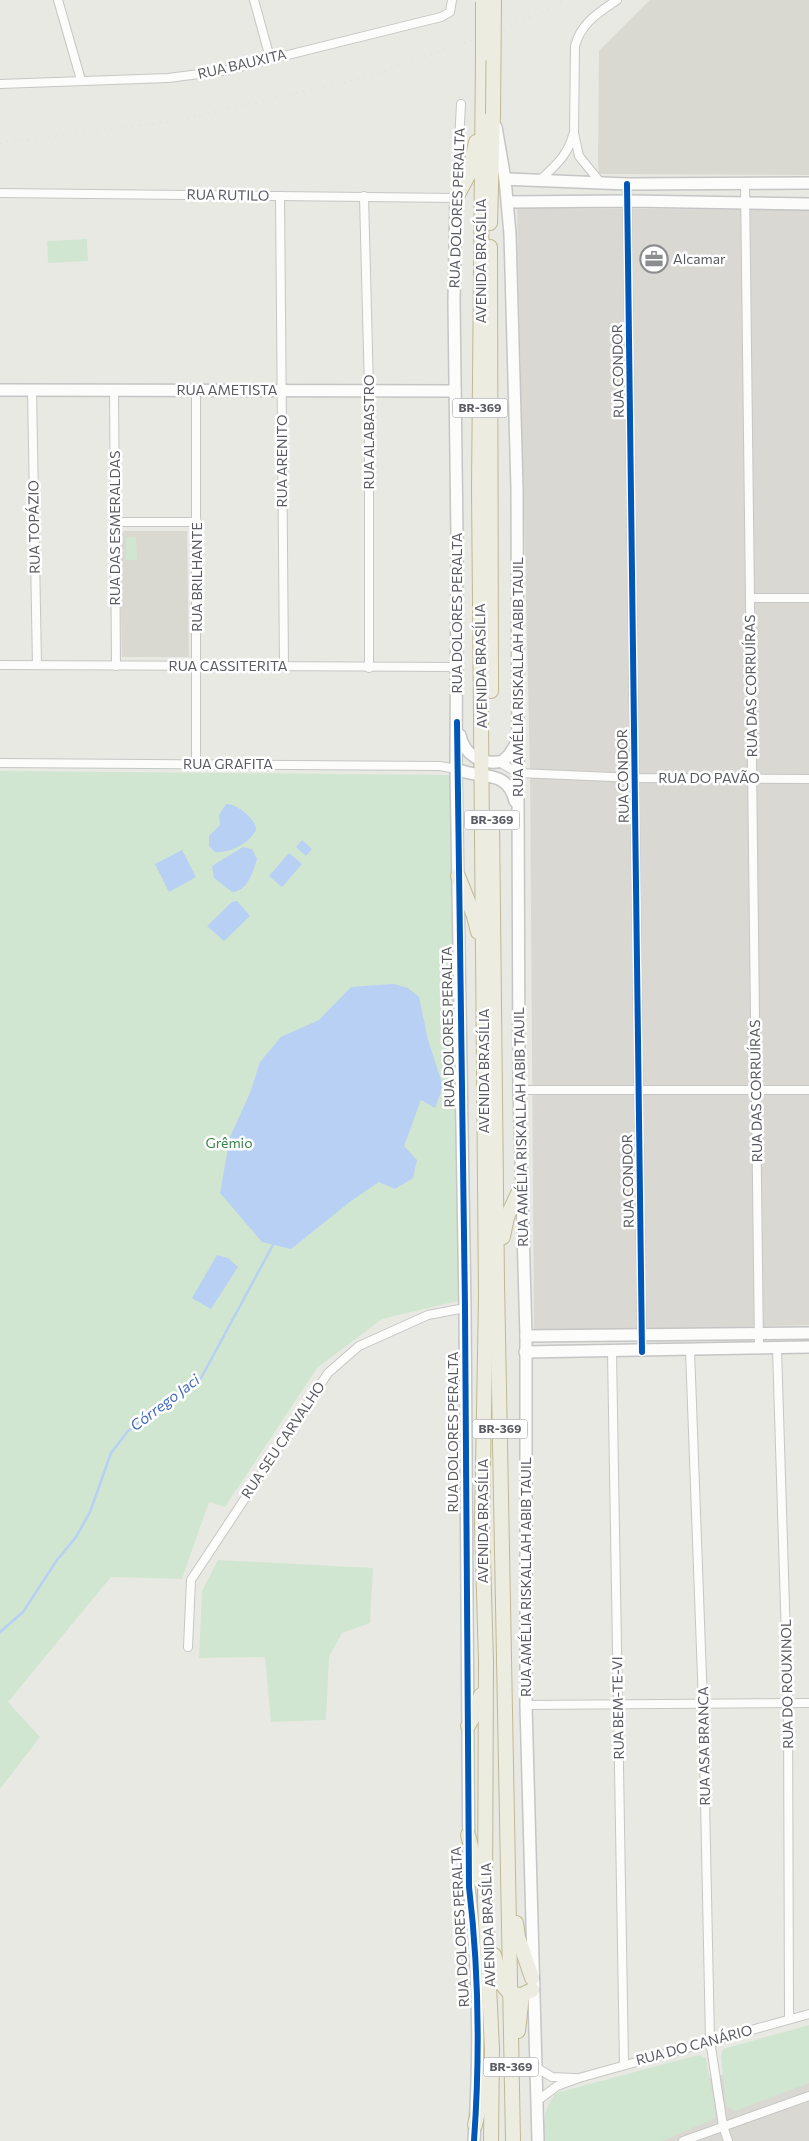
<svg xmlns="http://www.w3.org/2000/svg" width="809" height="2141" font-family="Commissioner,sans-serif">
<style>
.industrial{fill:#d9d8d3}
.education{fill:#d9d9d1}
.green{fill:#d1e6d1}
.water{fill:#b7d0f4}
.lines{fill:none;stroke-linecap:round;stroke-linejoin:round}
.stream{stroke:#b7d0f4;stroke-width:2.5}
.street-casing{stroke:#c6c7c5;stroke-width:10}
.secondary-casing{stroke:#c4c5c4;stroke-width:14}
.highway-casing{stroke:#bfb992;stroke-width:16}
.street{stroke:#fcfcfb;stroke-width:8}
.secondary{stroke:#fcfcfb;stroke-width:11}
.highway{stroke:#edece0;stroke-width:14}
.rail{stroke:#e2e2e1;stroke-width:2.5;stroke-dasharray:1 6;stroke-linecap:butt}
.highway-bridge-casing{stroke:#bfb992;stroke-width:16;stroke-linecap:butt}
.highway-bridge{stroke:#edece0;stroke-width:14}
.cycleway-casing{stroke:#fff;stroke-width:9}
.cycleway{stroke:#0057b8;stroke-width:6}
.labels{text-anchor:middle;stroke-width:5;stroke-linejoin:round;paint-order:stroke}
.shield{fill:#fff;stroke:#8b8c90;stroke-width:1}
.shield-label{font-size:12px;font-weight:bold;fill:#595b61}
.street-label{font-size:14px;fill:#595b61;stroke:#fff}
.poi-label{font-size:14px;fill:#595b61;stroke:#fff;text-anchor:start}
.park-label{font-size:14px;fill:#378247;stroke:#fff}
.water-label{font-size:15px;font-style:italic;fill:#456cbd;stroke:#fff}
</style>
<rect width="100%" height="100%" fill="#e9e9e3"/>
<g class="industrial">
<path d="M 517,208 L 809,210 L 809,1325 L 534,1332 L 530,768 Z"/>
<path d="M 809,2054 L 809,2141 L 553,2141 L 553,2115 Z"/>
</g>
<g class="education">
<path d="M 650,0 L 809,0 L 809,175 L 599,174 L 598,162 L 599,51 Z"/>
<path d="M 119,531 L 187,531 L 189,657 L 122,657 Z"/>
</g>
<g class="green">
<path d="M 87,239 L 88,261 L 48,263 L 47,241 Z"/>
<path d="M 126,537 L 136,537 L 137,560 L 126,560 Z"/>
<path d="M 0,771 L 453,775 L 462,1300 L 382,1319 L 317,1368 L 225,1507 L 209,1502 L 182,1579 L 111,1577 L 8,1702 L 40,1737 L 0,1789 Z"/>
<path d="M 218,1560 L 373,1568 L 370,1623 L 342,1633 L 329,1657 L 326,1720 L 271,1722 L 265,1657 L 199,1658 L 202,1591 Z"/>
<path d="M 809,2025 L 809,2083 L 735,2111 L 726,2105 L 721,2055 L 723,2049 Z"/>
<path d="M 698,2055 L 706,2058 L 716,2118 L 662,2141 L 544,2141 C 543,2122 544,2108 556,2093 Z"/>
</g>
<g class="water">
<path d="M 226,804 C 237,804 255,818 256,829 C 252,842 229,854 215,852 L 209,846 L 209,836 L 220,825 L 219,815 Z"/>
<path d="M 302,840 L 312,849 L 306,856 L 296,847 Z"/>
<path d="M 243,847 L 252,849 L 257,859 C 253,872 247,892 232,892 L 214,878 L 212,866 Z"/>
<path d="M 182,850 L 196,877 L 169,892 L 155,864 Z"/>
<path d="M 289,853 L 302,864 L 282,887 L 269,876 Z"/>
<path d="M 237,901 L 250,916 L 224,941 L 207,926 L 232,902 Z"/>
<path d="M 394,984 L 408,988 L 419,997 L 428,1040 L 443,1086 L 435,1108 L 421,1100 L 404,1146 L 417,1160 L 413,1178 L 395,1189 L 379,1182 L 351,1201 L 291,1249 L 262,1242 L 220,1193 L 230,1137 L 250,1093 L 260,1062 L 281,1037 L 319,1020 L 351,987 Z"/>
<path d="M 217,1255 L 228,1258 L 238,1267 L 211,1309 L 192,1298 Z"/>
</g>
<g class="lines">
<path class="stream" d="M 0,1632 L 23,1612 L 57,1560 L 76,1537 L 90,1512 L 111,1453 L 128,1431 L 201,1378 L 274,1243"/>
<g class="street-casing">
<g id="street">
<path d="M 58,0 L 81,80"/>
<path d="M 254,0 L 270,58"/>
<path d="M 0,84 L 168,78 L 223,71 L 441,17 L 450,12 L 452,0"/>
<path d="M 540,180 C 555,166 568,155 573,135"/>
<path d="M 600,182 L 579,156 L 574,133 L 575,46 C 581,23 598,13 617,0"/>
<path d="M 745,183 L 759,1349"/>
<path d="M 627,184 L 642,1352"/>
<path d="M 0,193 L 456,198 L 461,104"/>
<path d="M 280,196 L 284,667"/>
<path d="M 364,196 L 369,390 L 369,668"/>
<path d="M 32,390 L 37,665"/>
<path d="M 114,390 L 116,666"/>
<path d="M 196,390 L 196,764"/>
<path d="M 115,522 L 197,522"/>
<path d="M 750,598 L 809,598"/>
<path d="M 0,665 L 457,667"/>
<path d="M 499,762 L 518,773 L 636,778 L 809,779"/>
<path d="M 0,763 L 440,766 L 456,769"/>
<path d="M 519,1090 L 809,1090"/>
<path d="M 777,1349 L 788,1704 L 789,2019"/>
<path d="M 690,1350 L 703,1704 L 710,2040 L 723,2126 L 728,2141"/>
<path d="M 612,1352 L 624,2064"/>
<path d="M 188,1647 L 191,1580 L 328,1373 L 359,1346 L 428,1315 L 465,1308"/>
<path d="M 526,1705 L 809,1703"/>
<path d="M 537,2068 L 552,2077 L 575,2078"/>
<path d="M 537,2101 L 557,2086 L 579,2078 L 809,2014"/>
<path d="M 683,2141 L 809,2096"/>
</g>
</g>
<g class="secondary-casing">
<g id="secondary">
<path d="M 496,127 L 505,179 L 510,234 L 517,488 L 519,1090 L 526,1336 L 526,1705 L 538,2141"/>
<path d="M 505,179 L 627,184 L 809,183"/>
<path d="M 456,198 L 454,302 L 457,538 L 456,769 L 465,1308 L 469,1887 C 479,1971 480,2056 474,2141"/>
<path d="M 508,202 L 628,201 L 809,204"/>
<path d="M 0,390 L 455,391"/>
<path d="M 460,735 C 464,755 483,766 503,761 L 509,755 L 516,744"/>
<path d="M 456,769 C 481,780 507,768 515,801"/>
<path d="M 526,1336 L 809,1333"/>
<path d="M 525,1352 L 809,1347"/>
</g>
</g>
<g class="highway-casing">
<g id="highway">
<path d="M 483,54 L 479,489 L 486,1297 L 482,1524 L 486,1662 L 485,1902 L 492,2049 L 491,2141"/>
<path d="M 456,198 L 469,174 L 476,142"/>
<path d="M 490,223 L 493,114"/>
<path d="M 490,247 L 491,691"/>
<path d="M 492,820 L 497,1282 L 513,2141"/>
<path d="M 458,876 L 474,916 L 478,932"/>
<path d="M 503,1237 L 507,1217 L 521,1187"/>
<path d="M 468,1726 L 476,1712 L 481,1695"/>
<path d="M 468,1835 L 480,1881"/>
<path d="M 516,1923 L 518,1937 L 532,1978"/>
<path d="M 494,1955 L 502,1984 L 510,1994 L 522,1995 L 532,1990"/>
<path d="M 518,2031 L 522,1995"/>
<path d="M 475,2125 L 486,2076"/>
</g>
</g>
<use href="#street" class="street"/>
<use href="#secondary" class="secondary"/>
<use href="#highway" class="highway"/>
<path class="rail" d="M 0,143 L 174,121 L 364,78 L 514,25 L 566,0"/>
<g class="highway-bridge-casing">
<g id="highway-bridge">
<path d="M 483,2 L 483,54"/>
<path d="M 493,114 L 494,0"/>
</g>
</g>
<use href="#highway-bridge" class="highway-bridge"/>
<g class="cycleway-casing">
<g id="cycleway">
<path d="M 627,184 L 642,1352"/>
<path d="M 457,722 L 465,1308 L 469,1887 C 479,1971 480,2056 474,2141"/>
</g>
</g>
<use href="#cycleway" class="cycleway"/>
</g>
<defs>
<g id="office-ring" transform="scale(1.4375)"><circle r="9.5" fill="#fff" stroke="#8b8d8e" stroke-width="1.5"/><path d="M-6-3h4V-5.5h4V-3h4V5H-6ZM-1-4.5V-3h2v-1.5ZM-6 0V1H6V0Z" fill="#8b8d8e"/></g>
</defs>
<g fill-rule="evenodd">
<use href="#office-ring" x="654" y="259"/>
</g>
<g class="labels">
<g class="shield">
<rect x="452.5" y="398.5" width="55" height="19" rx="4"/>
<rect x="464.5" y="810.5" width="55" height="19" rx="4"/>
<rect x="472.5" y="1419.5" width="55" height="19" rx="4"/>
<rect x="483.5" y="2057.5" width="55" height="19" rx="4"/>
</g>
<g class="shield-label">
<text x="480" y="412">BR-369</text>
<text x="492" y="824">BR-369</text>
<text x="500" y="1433">BR-369</text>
<text x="511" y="2071">BR-369</text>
</g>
<g class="street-label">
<text transform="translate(242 64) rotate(-13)" y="5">RUA BAUXITA</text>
<text transform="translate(228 195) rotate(1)" y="5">RUA RUTILO</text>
<text transform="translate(457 208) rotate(-88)" y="5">RUA DOLORES PERALTA</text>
<text transform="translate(481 261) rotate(-90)" y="5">AVENIDA BRASÍLIA</text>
<text transform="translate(618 371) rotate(-91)" y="5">RUA CONDOR</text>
<text x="227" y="395">RUA AMETISTA</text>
<text transform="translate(369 432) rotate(-90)" y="5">RUA ALABASTRO</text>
<text transform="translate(282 461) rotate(-90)" y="5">RUA ARENITO</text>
<text transform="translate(34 527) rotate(-91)" y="5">RUA TOPÁZIO</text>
<text transform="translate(115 528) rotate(-90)" y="5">RUA DAS ESMERALDAS</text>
<text transform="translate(197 577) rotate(-90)" y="5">RUA BRILHANTE</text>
<text transform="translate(457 613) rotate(-90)" y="5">RUA DOLORES PERALTA</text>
<text x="228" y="671">RUA CASSITERITA</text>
<text transform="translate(481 666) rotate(-91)" y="5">AVENIDA BRASÍLIA</text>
<text transform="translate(518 677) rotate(-90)" y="5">RUA AMÉLIA RISKALLAH ABIB TAUIL</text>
<text transform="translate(751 686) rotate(-91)" y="5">RUA DAS CORRUÍRAS</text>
<text x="228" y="769">RUA GRAFITA</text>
<text transform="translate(623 776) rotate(-91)" y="5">RUA CONDOR</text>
<text x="709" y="783">RUA DO PAVÃO</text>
<text transform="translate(448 1027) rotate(-91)" y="5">RUA DOLORES PERALTA</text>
<text transform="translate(484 1071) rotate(-90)" y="5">AVENIDA BRASÍLIA</text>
<text transform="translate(756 1091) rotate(-91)" y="5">RUA DAS CORRUÍRAS</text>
<text transform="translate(521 1127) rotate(-91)" y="5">RUA AMÉLIA RISKALLAH ABIB TAUIL</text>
<text transform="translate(628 1181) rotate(-91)" y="5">RUA CONDOR</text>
<text transform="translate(453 1432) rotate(-90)" y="5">RUA DOLORES PERALTA</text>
<text transform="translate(283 1440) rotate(-56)" y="5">RUA SEU CARVALHO</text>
<text transform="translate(483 1521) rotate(-90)" y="5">AVENIDA BRASÍLIA</text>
<text transform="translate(526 1577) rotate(-90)" y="5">RUA AMÉLIA RISKALLAH ABIB TAUIL</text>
<text transform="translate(787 1684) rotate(-91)" y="5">RUA DO ROUXINOL</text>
<text transform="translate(618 1708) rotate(-91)" y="5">RUA BEM-TE-VI</text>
<text transform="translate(704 1746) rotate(-91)" y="5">RUA ASA BRANCA</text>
<text transform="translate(488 1925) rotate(-92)" y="5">AVENIDA BRASÍLIA</text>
<text transform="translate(460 1927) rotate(-93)" y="5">RUA DOLORES PERALTA</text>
<text transform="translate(694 2045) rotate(-15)" y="5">RUA DO CANÁRIO</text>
</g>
<g class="poi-label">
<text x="673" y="264">Alcamar</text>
</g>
<g class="park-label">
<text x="229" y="1148">Grêmio</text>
</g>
<g class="water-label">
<text transform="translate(165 1403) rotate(-37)" y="5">Córrego Jaci</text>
</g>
</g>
</svg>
